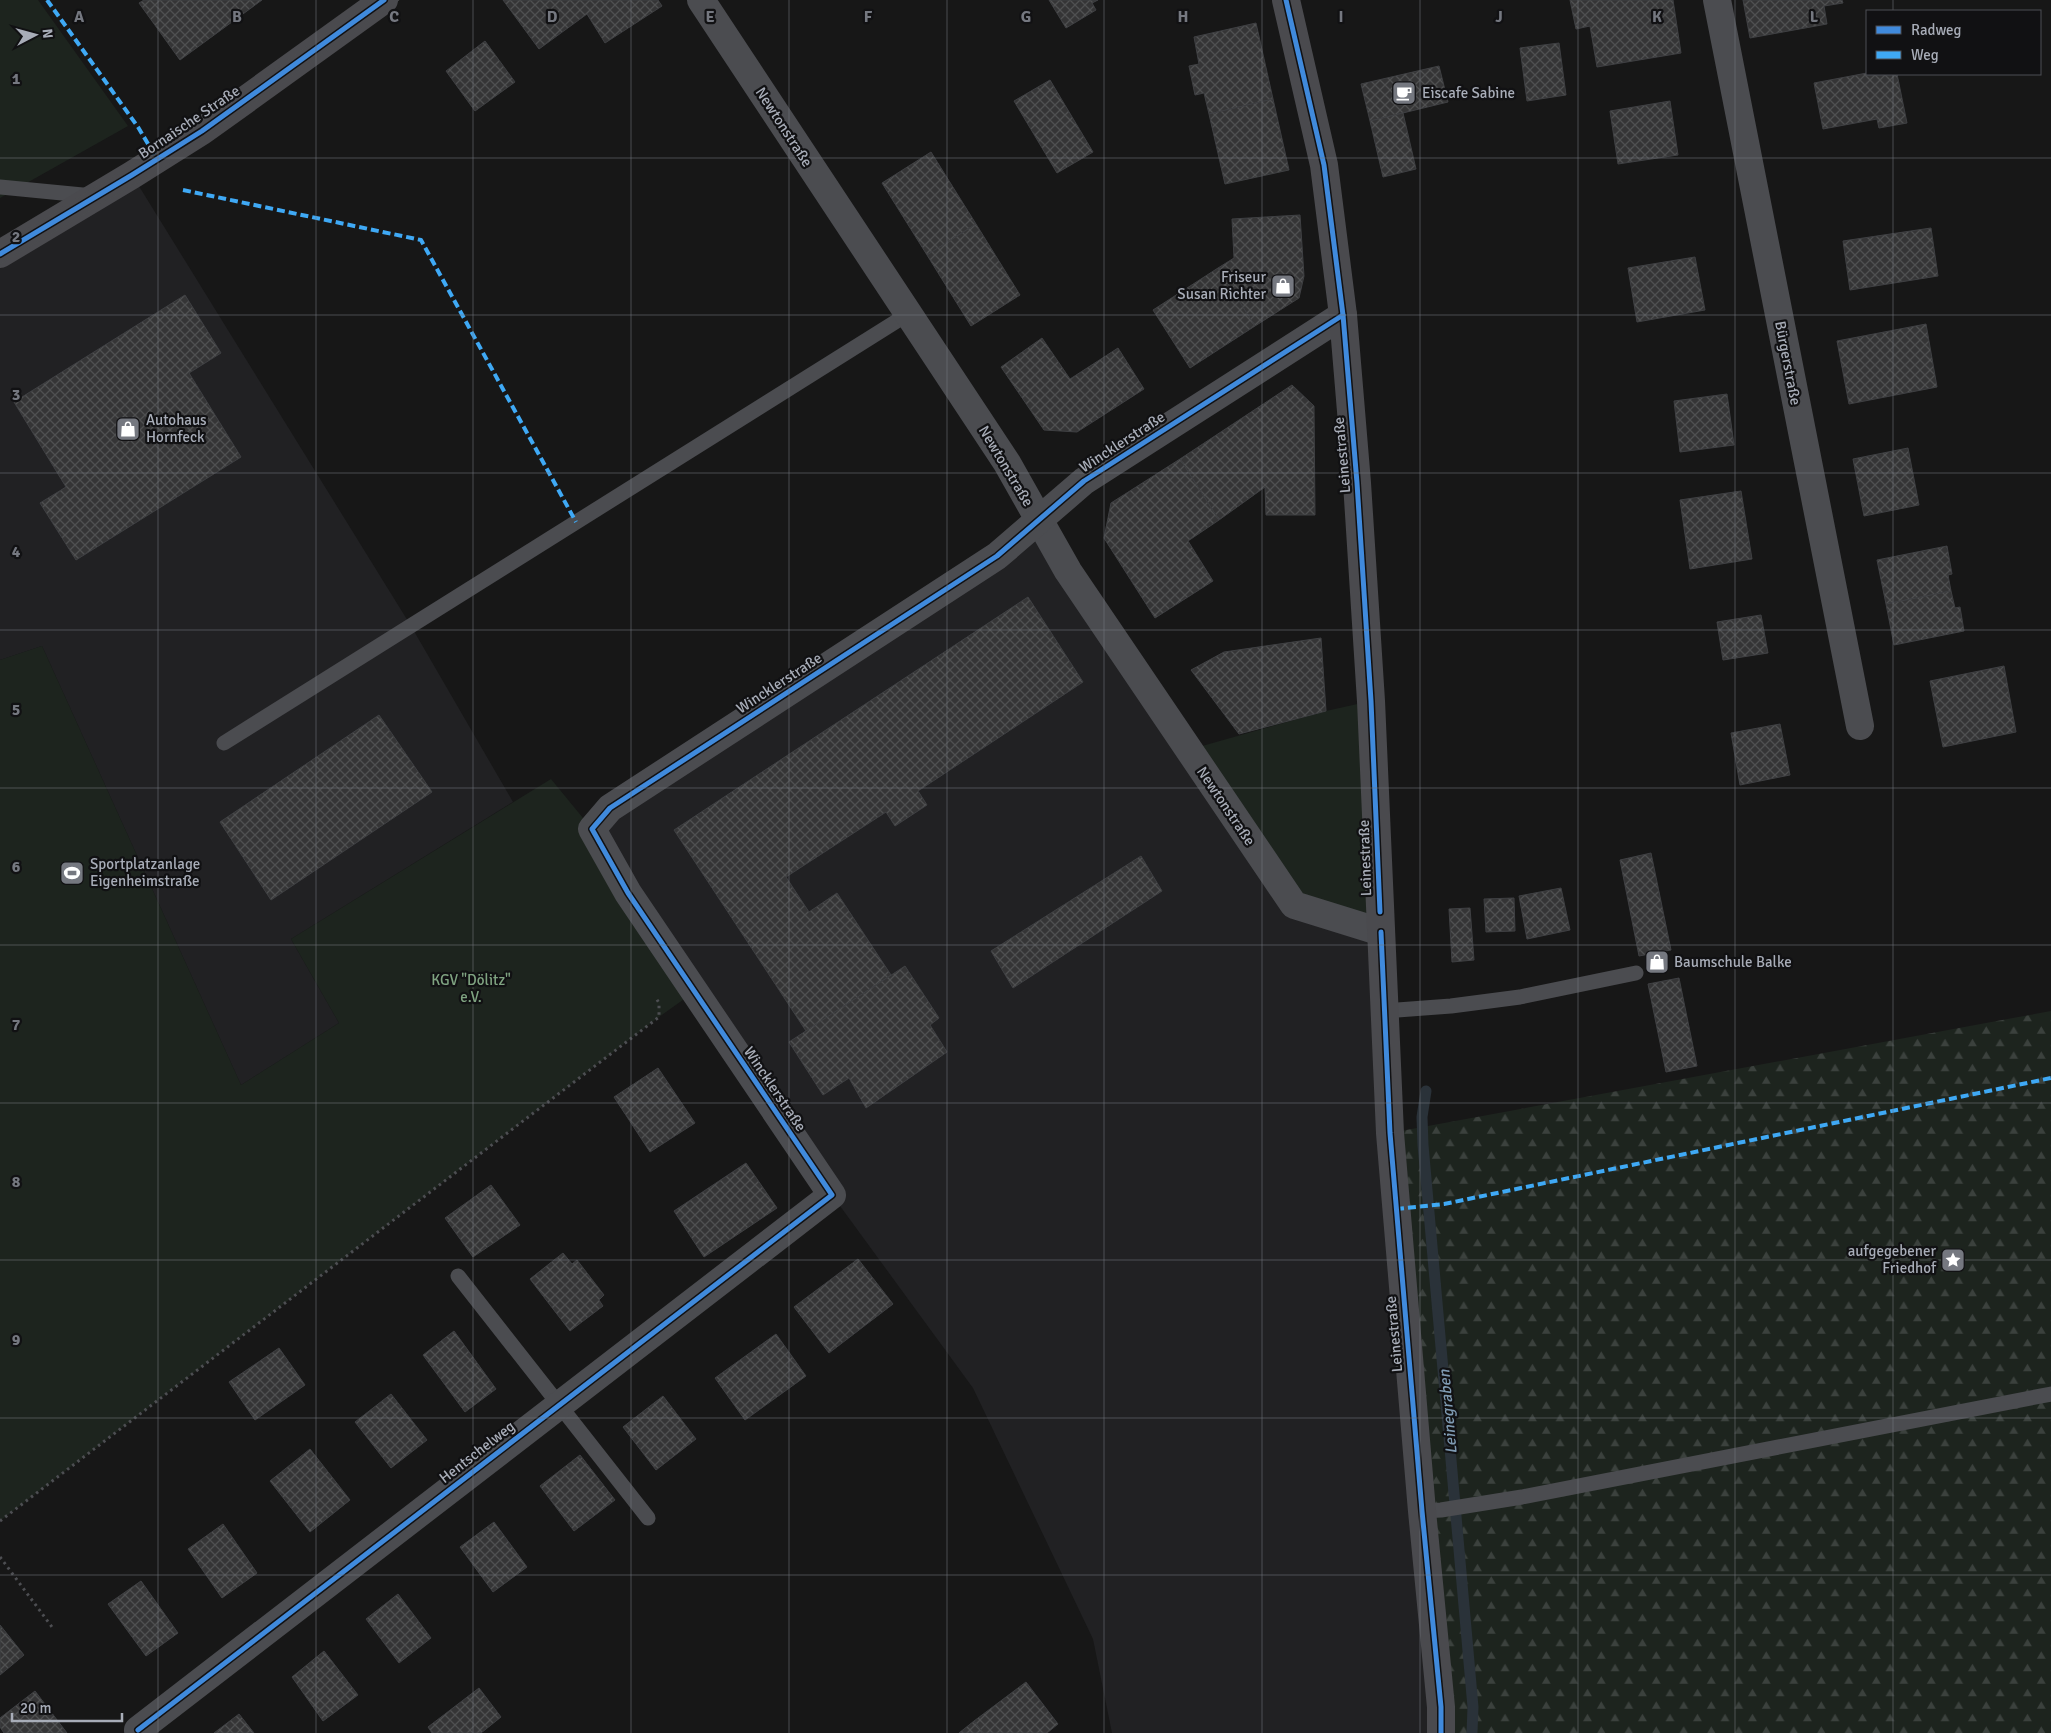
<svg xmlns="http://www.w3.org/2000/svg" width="2051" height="1733" font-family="Signika,sans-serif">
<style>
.built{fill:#212123}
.green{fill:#1d241e}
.forest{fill:url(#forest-firs)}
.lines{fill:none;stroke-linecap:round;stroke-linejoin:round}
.stream{stroke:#2a3239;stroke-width:11}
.building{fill:url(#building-cross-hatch);stroke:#3f4043}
.path{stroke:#4d4e52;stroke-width:3;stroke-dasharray:2.5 4;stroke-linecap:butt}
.lane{stroke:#4b4c50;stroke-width:15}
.street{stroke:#4b4c50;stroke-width:28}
.secondary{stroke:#4a4a4e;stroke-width:28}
.tram{stroke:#4b4c4f;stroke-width:1}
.quiet{stroke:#3fa9f5;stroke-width:4;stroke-dasharray:8 4;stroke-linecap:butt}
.cycleway-casing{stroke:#111113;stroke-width:8}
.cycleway{stroke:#408adc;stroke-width:5}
.grid{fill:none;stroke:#757880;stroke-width:1;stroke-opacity:0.55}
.labels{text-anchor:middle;stroke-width:4.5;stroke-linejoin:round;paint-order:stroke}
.poi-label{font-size:15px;fill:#a8adb8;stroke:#111113;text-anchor:start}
.street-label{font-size:15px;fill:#a8adb8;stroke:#111113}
.park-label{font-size:15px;fill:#7fa381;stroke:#111113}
.water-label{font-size:16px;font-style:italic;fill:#7f9bb3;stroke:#111113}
.grid-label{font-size:16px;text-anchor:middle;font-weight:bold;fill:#757880;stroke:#111113;stroke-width:4.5;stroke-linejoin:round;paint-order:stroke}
</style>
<defs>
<pattern id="forest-firs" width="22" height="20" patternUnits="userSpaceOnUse" patternTransform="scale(1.25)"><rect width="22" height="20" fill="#1d241e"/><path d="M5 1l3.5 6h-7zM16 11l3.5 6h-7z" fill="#3b413d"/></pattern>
<pattern id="building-cross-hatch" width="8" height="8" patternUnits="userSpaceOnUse" patternTransform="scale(1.25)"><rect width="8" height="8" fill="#353536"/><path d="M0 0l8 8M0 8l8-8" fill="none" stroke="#4f5051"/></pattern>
</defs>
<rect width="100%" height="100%" fill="#171717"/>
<g class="built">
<path d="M 137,183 L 411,626 L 513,802 L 291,939 L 339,1023 L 241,1085 L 42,646 L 0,660 L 0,254 Z"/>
<path d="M 1038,519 L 1276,879 L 1381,932 L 1441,1733 L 1112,1733 L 1093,1639 L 973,1388 L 832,1195 L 592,829 Z"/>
</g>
<g class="green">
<path d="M 0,0 L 38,0 L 128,126 L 0,198 Z"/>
<path d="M 42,646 L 241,1085 L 339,1023 L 291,939 L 551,779 L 592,829 L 694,992 L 659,1017 L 0,1521 L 0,660 Z"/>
<path d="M 1371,701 L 1381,932 L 1294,905 L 1188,750 L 1326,711 Z"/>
</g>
<path class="forest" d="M 2051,1011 L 2051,1733 L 1441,1733 L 1390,1133 Z"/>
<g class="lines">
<path class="stream" d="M 1426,1091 L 1422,1117 L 1423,1145 L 1473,1707 L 1472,1733"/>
</g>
<g class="building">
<path d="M 144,0 L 262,0 L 180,60 L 139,3 Z"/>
<path d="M 503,0 L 658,0 L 662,6 L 605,43 L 587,14 L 539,49 Z"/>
<path d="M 1049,0 L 1098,0 L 1092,3 L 1096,10 L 1066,28 Z"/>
<path d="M 1570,0 L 1673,0 L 1681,53 L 1597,67 L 1590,26 L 1576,29 Z"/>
<path d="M 1743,0 L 1842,0 L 1843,3 L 1824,6 L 1827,24 L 1750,38 Z"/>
<path d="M 1256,23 L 1273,99 L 1209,114 L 1204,93 L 1195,95 L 1189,66 L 1199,64 L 1194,37 Z"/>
<path d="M 485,41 L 515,82 L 475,111 L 446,71 Z"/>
<path d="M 1559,43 L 1566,95 L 1527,101 L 1520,48 Z"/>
<path d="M 1439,66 L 1448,102 L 1370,121 L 1361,84 Z"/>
<path d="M 1867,73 L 1897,74 L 1907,123 L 1879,128 L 1877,119 L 1823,129 L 1814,83 Z"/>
<path d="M 1050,80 L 1093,152 L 1057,173 L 1014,101 Z"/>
<path d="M 1273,99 L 1289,170 L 1225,184 L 1209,114 Z"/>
<path d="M 1670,101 L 1678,155 L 1618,164 L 1610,111 Z"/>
<path d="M 1403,113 L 1416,169 L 1383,177 L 1370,121 Z"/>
<path d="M 931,152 L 976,224 L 927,255 L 882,183 Z"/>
<path d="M 1300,215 L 1304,276 L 1299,298 L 1255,326 L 1218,268 L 1234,258 L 1232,219 Z"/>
<path d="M 976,224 L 1020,295 L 971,326 L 927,255 Z"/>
<path d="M 1931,228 L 1938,276 L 1850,290 L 1843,241 Z"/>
<path d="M 1695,257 L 1705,310 L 1637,322 L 1628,268 Z"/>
<path d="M 1218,268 L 1255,326 L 1190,368 L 1153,310 Z"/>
<path d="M 185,295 L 221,353 L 189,373 L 241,457 L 76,560 L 40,503 L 66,487 L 14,402 Z"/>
<path d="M 1926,324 L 1937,387 L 1849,404 L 1837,341 Z"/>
<path d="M 1042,338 L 1070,379 L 1118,348 L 1144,389 L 1077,432 L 1044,430 L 1001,367 Z"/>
<path d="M 1292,385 L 1314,406 L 1315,515 L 1266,515 L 1265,487 L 1219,520 L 1180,459 Z"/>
<path d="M 1727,394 L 1734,445 L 1680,452 L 1674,401 Z"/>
<path d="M 1908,448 L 1919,505 L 1864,516 L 1853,459 Z"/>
<path d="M 1180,459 L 1219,520 L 1188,541 L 1213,581 L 1155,618 L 1104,538 L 1111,503 Z"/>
<path d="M 1741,491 L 1752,559 L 1690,569 L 1680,500 Z"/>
<path d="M 1947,546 L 1952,574 L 1948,575 L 1951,591 L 1886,604 L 1877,560 Z"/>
<path d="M 1951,591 L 1955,608 L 1960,607 L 1964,631 L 1894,645 L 1886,604 Z"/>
<path d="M 1028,597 L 1083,682 L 918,791 L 927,805 L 895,826 L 886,812 L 786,877 L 809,912 L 837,893 L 891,975 L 806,1031 L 674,830 Z"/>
<path d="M 1761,615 L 1768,653 L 1723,660 L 1717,622 Z"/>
<path d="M 1321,638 L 1326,711 L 1239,734 L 1191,670 L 1224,652 Z"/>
<path d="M 2004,666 L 2016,732 L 1943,747 L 1930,681 Z"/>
<path d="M 379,715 L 432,792 L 271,900 L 220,822 Z"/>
<path d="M 1780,724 L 1790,775 L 1740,785 L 1731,733 Z"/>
<path d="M 1651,853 L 1671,950 L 1639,956 L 1620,860 Z"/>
<path d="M 1141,856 L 1162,891 L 1013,988 L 991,951 Z"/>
<path d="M 1561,888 L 1570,930 L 1527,939 L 1519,896 Z"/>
<path d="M 1514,898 L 1515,931 L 1486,932 L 1484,899 Z"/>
<path d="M 1470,908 L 1474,960 L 1452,962 L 1449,909 Z"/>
<path d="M 905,966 L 939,1018 L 930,1025 L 947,1052 L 866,1108 L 849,1078 L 823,1095 L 789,1042 Z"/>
<path d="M 1679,978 L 1697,1066 L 1666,1072 L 1648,984 Z"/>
<path d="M 658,1068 L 695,1123 L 650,1152 L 614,1097 Z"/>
<path d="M 746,1163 L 777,1208 L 704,1257 L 674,1211 Z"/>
<path d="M 491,1185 L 520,1225 L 473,1257 L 445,1218 Z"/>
<path d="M 563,1253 L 572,1264 L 577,1260 L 604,1295 L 599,1300 L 603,1306 L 570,1331 L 530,1279 Z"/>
<path d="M 858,1259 L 893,1304 L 829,1353 L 794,1307 Z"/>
<path d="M 454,1331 L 496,1389 L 465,1412 L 423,1355 Z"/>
<path d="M 776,1334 L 806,1376 L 745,1420 L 715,1378 Z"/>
<path d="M 279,1348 L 305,1385 L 255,1420 L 229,1382 Z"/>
<path d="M 391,1394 L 427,1440 L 391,1468 L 355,1422 Z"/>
<path d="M 663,1396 L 696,1439 L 656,1470 L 623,1427 Z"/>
<path d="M 310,1449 L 350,1500 L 310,1532 L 270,1481 Z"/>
<path d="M 580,1455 L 615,1500 L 574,1531 L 540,1486 Z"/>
<path d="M 494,1522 L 527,1567 L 493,1592 L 460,1547 Z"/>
<path d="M 223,1524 L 257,1573 L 222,1598 L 188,1549 Z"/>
<path d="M 141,1581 L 178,1633 L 146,1656 L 108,1604 Z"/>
<path d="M 398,1594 L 431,1638 L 399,1663 L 366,1619 Z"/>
<path d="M 0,1625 L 24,1655 L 0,1675 Z"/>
<path d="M 324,1651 L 358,1695 L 323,1721 L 292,1677 Z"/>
<path d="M 1026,1682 L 1058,1724 L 1047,1733 L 983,1733 L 974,1721 Z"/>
<path d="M 479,1688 L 501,1717 L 481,1733 L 432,1733 L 428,1727 Z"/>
<path d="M 35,1691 L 67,1733 L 4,1733 L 0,1727 L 0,1718 Z"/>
<path d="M 239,1714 L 254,1733 L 214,1733 Z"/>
<path d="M 974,1721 L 983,1733 L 959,1733 Z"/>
</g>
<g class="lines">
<g class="path">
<path d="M 0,1521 L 659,1017 L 659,1003 L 656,998"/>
<path d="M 0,1557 L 52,1627"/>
</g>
<g class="lane">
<path d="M 0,187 L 93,196"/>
<path d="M 224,743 L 908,314"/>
<path d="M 1384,1011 L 1451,1006 L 1520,997 L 1636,973"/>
<path d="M 458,1276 L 648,1518"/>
<path d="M 1422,1511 L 1441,1510 L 1522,1497 L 2051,1394"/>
</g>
<g class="street">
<path d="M 701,0 L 1007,463 L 1068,571 L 1294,905 L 1381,932"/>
<path d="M 1717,0 L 1860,726"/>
<path d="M 138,1730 L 832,1195 L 628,893 L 592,829 L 610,808 L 997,556 L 1084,481 L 1343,315"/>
</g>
<g class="secondary">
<path d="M 1286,0 L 1324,165 L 1343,315 L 1357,483 L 1371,701 L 1390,1133 L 1422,1511 L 1441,1707 L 1441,1733"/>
<path d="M 0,254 L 132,175 L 202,131 L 384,0"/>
</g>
<g class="tram">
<path d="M 0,246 L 198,124 L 372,0"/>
<path d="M 0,264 L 162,168 L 399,0"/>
</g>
<g class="quiet">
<path d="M 47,0 L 138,127 L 157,159"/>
<path d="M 183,190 L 421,240 L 576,522"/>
<path d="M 1396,1209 L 1444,1204 L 2051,1078"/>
</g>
<g class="cycleway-casing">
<g id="cycleway">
<path d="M 1286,0 L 1324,165 L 1343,315 L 1357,483 L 1371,701 L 1380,912"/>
<path d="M 0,254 L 132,175 L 202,131 L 384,0"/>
<path d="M 1381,932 L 1390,1133 L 1422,1511 L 1441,1707 L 1441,1733"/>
<path d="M 138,1730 L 832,1195 L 628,893 L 592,829 L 610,808 L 997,556 L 1084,481 L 1343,315"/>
</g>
</g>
<use href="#cycleway" class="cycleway"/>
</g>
<path class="grid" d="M 158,0 L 158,1733M 316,0 L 316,1733M 473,0 L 473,1733M 631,0 L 631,1733M 789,0 L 789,1733M 947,0 L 947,1733M 1104,0 L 1104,1733M 1262,0 L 1262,1733M 1420,0 L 1420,1733M 1578,0 L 1578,1733M 1735,0 L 1735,1733M 1893,0 L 1893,11M 1893,74 L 1893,1733M 0,158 L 2051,158M 0,315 L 2051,315M 0,473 L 2051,473M 0,630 L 2051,630M 0,788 L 2051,788M 0,945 L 2051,945M 0,1103 L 2051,1103M 0,1260 L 2051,1260M 0,1418 L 2051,1418M 0,1575 L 2051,1575"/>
<defs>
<g id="cafe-square" transform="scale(1.25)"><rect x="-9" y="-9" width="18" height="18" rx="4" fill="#757880" stroke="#111113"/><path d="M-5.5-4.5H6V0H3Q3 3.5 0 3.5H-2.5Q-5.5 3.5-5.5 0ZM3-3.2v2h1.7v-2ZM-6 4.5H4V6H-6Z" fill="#fff"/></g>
<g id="shop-square" transform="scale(1.25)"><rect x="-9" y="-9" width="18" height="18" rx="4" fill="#757880" stroke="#111113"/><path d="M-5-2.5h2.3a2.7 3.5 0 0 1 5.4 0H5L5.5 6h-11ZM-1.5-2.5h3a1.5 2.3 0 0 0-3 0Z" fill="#fff"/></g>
<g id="stadium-square" transform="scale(1.25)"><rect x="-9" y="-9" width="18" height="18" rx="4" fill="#757880" stroke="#111113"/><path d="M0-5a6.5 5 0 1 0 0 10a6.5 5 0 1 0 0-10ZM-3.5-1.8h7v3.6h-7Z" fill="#fff"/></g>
<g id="sight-square" transform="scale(1.25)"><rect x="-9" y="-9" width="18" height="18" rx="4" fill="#757880" stroke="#111113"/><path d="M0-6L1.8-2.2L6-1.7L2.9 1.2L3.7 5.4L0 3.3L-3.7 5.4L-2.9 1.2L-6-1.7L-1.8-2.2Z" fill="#fff"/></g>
</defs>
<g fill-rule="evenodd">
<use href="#cafe-square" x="1404" y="93"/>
<use href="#shop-square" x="1283" y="286"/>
<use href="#shop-square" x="128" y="429"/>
<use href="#stadium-square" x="72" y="873"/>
<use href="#shop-square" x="1657" y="962"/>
<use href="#sight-square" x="1953" y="1260"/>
</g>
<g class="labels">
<g class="poi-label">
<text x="1422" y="98">Eiscafe Sabine</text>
<text x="1266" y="282" text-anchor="end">Friseur<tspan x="1266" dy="17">Susan Richter</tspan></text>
<text x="146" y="425">Autohaus<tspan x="146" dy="17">Hornfeck</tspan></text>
<text x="90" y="869">Sportplatzanlage<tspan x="90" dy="17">Eigenheimstraße</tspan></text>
<text x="1674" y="967">Baumschule Balke</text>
<text x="1936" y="1256" text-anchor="end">aufgegebener<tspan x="1936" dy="17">Friedhof</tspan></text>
</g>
<g class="street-label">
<text transform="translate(189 122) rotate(-34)" y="5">Bornaische Straße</text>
<text transform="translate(784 127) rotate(57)" y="5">Newtonstraße</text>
<text transform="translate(1788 363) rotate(79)" y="5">Bürgerstraße</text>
<text transform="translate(1122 442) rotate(-33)" y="5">Wincklerstraße</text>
<text transform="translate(1342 455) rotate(-95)" y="5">Leinestraße</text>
<text transform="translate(1006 466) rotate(59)" y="5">Newtonstraße</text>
<text transform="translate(779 683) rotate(-33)" y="5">Wincklerstraße</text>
<text transform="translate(1226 806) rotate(56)" y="5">Newtonstraße</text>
<text transform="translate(1365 858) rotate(-92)" y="5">Leinestraße</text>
<text transform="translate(775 1089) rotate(56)" y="5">Wincklerstraße</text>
<text transform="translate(1394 1334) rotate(-95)" y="5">Leinestraße</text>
<text transform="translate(477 1452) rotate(-38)" y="5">Hentschelweg</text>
</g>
<g class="park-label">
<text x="471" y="985">KGV "Dölitz"<tspan x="471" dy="17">e.V.</tspan></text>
</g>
<g class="water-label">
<text transform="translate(1447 1412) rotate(-95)" y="6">Leinegraben</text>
</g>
</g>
<g class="grid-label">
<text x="79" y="22">A</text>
<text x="237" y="22">B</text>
<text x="394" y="22">C</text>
<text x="552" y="22">D</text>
<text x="710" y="22">E</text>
<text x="868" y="22">F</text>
<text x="1026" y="22">G</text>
<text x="1183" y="22">H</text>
<text x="1341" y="22">I</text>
<text x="1499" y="22">J</text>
<text x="1657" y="22">K</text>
<text x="1814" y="22">L</text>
<text x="16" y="84">1</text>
<text x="16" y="242">2</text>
<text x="16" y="400">3</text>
<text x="16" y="557">4</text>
<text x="16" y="715">5</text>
<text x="16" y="872">6</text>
<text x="16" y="1030">7</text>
<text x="16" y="1187">8</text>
<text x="16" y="1345">9</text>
</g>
<rect x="1866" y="10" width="175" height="65" fill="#111113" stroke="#4d4f55"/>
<rect x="1876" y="26" width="25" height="8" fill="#408adc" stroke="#4d4f55"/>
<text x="1911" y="35" font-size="15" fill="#a8adb8">Radweg</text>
<rect x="1876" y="51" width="25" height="8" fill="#3fa9f5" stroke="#4d4f55"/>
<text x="1911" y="60" font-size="15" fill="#a8adb8">Weg</text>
<g transform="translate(35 35) rotate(84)" stroke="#111113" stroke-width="4" paint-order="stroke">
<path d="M0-4L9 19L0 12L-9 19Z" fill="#a8adb8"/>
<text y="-8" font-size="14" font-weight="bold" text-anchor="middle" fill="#a8adb8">N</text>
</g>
<path d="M12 1713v8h110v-8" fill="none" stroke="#a8adb8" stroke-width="2.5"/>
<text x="20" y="1713" font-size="15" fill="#a8adb8" stroke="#111113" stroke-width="4" paint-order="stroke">20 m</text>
</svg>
